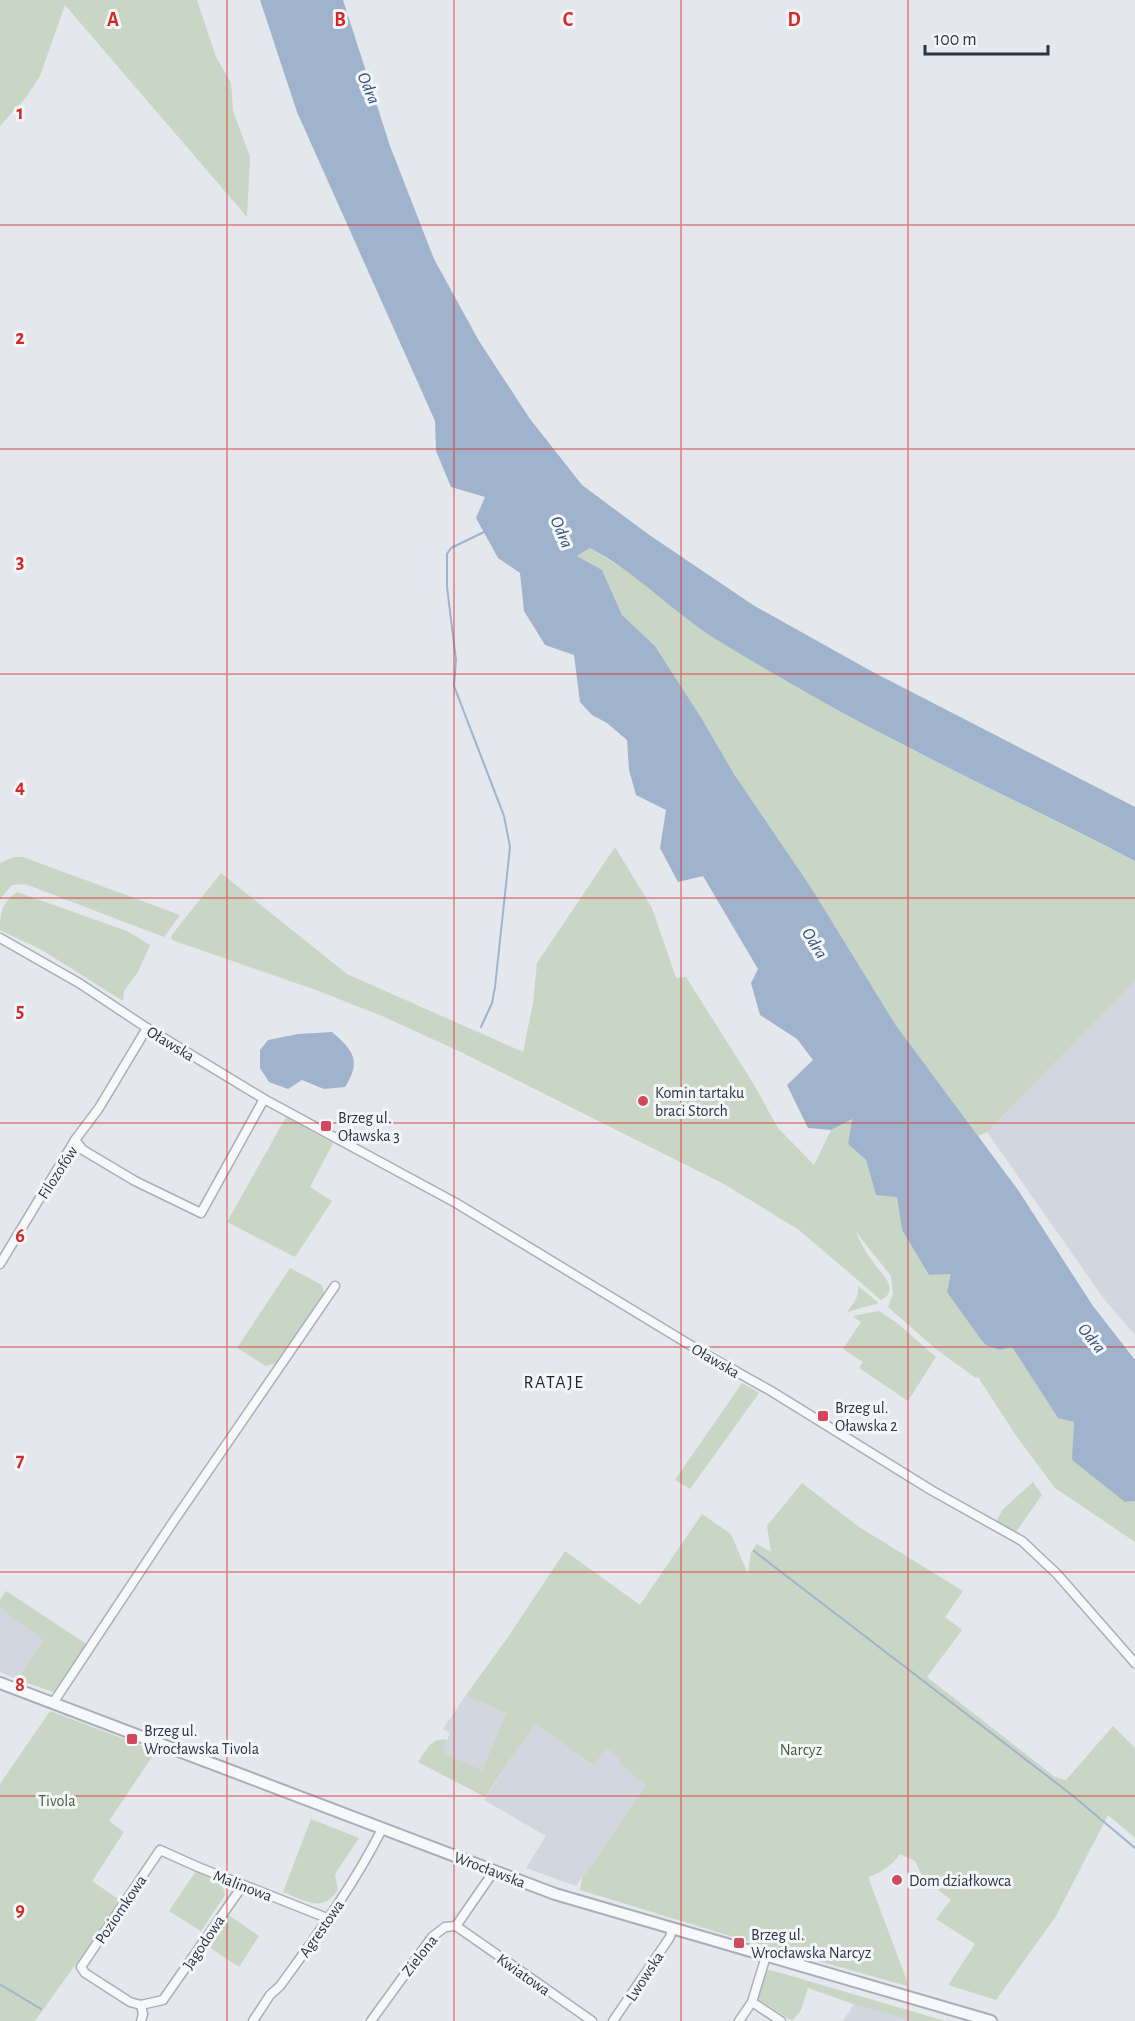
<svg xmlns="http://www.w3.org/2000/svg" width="1135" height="2021" font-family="'Alegreya Sans',sans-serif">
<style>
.built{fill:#d2d6de}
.green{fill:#c9d6c5}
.water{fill:#9fb4cc}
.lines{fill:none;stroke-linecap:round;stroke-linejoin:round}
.stream{stroke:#9fb4cc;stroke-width:2}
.minor-casing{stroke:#a9aeb7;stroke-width:11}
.tertiary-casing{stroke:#a9aeb7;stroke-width:14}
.minor{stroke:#f7f8fa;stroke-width:8}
.tertiary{stroke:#f7f8fa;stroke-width:10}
.grid{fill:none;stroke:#d62828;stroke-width:1.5;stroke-opacity:0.55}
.poi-dot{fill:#d1495b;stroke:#f4f6f9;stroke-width:2}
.labels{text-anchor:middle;stroke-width:6;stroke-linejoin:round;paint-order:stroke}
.street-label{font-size:16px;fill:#2b3445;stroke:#f4f6f9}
.poi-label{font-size:16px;fill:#2b3445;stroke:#f4f6f9;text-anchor:start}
.park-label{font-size:16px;fill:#3f6138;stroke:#f4f6f9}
.water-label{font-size:18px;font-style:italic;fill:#34527a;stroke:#f4f6f9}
.neighbourhood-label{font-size:18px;letter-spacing:1.5px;fill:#1d2536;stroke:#f4f6f9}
.grid-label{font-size:20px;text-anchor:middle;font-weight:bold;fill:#d62828;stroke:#f4f6f9;stroke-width:6;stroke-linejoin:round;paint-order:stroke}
</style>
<rect width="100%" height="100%" fill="#e4e7ec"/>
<g class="built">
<path d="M 1135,981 L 1135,1335 L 1104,1299 L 987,1132 Z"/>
<path d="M 0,1608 L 43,1639 L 17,1679 L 0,1672 Z"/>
<path d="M 466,1695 L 506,1713 L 482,1770 L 442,1753 L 450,1733 L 443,1729 Z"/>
<path d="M 535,1722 L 593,1766 L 605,1748 L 622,1758 L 619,1764 L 648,1785 L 576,1886 L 526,1868 L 546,1836 L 484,1800 Z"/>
<path d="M 854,2004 L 913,2021 L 843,2021 Z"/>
</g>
<g class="green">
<path d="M 0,0 L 197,0 L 216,57 L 231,83 L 233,111 L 250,157 L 247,217 L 65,5 L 40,76 L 27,96 L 0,126 Z"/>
<path d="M 590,548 L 636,577 L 779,676 L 895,741 L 1135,861 L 1135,981 L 987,1132 L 978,1136 L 895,1024 L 812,889 L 734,774 L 702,719 L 655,646 L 622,615 L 602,570 L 577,556 Z"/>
<path d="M 615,847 L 652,908 L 676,978 L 686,977 L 753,1083 L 778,1128 L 814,1165 L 831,1130 L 852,1118 L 848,1144 L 866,1160 L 876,1194 L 897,1197 L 902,1230 L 929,1275 L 952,1274 L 984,1345 L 1000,1350 L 1012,1347 L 1058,1418 L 1075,1422 L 1125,1502 L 1135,1501 L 1135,1542 L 1055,1488 L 1017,1437 L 978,1377 L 976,1378 L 937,1350 L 888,1307 L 893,1294 L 891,1276 L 856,1232 C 859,1241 868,1256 875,1265 C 883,1275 900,1290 881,1300 L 799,1230 L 724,1184 L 463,1053 L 382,1016 L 316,990 L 172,940 L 171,936 L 221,873 L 347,974 L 523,1052 L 533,1003 L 537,963 Z"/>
<path d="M 14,857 L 23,857 L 180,915 L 164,937 L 25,884 L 12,885 L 0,899 L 0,863 Z"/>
<path d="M 17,892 L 127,931 L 150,945 L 138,972 L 124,991 L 123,1001 L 42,950 L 0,930 C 0,913 2,902 17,892 Z"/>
<path d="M 286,1117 L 333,1143 L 310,1187 L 332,1201 L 295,1257 L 227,1222 Z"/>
<path d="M 290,1268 L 322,1285 L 324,1293 L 276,1363 L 266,1366 L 237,1348 Z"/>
<path d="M 858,1286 L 879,1303 L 847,1312 C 854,1303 859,1297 858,1286 Z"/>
<path d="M 879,1311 L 897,1323 L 936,1357 L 908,1401 L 859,1368 L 863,1362 L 843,1349 L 861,1322 L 853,1316 Z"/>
<path d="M 742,1383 L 759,1393 L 690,1489 L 675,1480 Z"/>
<path d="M 1033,1482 L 1042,1495 L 1016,1532 L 996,1522 L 1003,1509 Z"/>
<path d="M 802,1483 L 859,1527 L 963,1591 L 945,1617 L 962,1630 L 927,1677 L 1055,1777 L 1066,1780 L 1113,1726 L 1135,1748 L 1135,1838 L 1108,1815 L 1056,1916 L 996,2000 L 948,1985 L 975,1944 L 936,1919 L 951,1900 L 923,1878 L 915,1861 L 900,1854 C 892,1865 882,1873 868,1877 L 907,1981 L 907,1986 L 727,1935 L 580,1890 L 582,1878 L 647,1785 L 619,1764 L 621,1758 L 605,1748 L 594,1766 L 535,1723 L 485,1797 L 418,1762 C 426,1751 431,1737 447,1740 L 443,1753 L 482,1770 L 506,1713 L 466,1695 L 506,1640 L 565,1551 L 640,1605 L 702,1514 L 731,1534 L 748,1574 L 751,1552 L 757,1544 L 771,1552 L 767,1526 Z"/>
<path d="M 6,1591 L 88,1645 L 53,1692 L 17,1679 L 43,1640 L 0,1608 L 0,1600 Z"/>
<path d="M 50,1711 L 156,1751 L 109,1821 L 124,1832 L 92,1881 L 121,1901 L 35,2021 L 0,2021 L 0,1784 Z"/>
<path d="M 311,1819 L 359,1838 L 335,1874 L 338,1890 C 322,1914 305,1900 283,1892 Z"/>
<path d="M 196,1871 L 221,1881 L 225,1895 L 201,1931 L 169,1911 Z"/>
<path d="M 227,1914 L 259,1936 L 239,1967 L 206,1945 Z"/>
<path d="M 769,1970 L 774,1971 L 945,2021 L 913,2021 L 853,2004 L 808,1988 L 801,2010 L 792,2021 L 758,1999 L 766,1972 Z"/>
</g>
<g class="water">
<path d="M 260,0 L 343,0 L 390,146 L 434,259 L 479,341 L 530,419 L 582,485 L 648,534 L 753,605 L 871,671 L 1135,807 L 1135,861 C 1056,820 975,782 896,741 C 837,711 779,677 722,643 C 675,615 638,573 590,548 L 577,556 L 602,570 L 622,615 L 655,646 L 702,719 L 734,774 L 812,889 L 895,1024 L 1018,1190 L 1093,1306 L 1135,1360 L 1135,1501 L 1125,1502 L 1072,1460 L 1074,1422 L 1058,1418 L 1012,1347 L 1000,1350 L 985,1345 L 947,1292 L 951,1274 L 929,1275 L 902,1230 L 897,1197 L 876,1195 L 866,1160 L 848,1144 L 852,1119 L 831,1130 L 808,1128 L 787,1085 L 813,1060 L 797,1039 L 760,1015 L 751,983 L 758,969 L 703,876 L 678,882 L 660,848 L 666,810 L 636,795 L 629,770 L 627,740 L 607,723 L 592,715 L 580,702 L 574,655 L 545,645 L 524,611 L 520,573 L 498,558 L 476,518 L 485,497 L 451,487 L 436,451 L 435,421 L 297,112 Z"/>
<path d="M 332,1032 C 353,1050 362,1061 345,1087 L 324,1089 L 302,1080 L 288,1089 L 269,1082 L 260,1068 L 260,1050 L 268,1040 L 298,1034 Z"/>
</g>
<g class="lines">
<g class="stream">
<path d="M 481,1027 L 492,1003 L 495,987 L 510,847 L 504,816 L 454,686 L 456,660 L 447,587 L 447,554 L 451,548 L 484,532"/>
<path d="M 754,1551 L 1072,1795 L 1135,1848"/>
<path d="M 1,1985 L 41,2009"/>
</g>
<g class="minor-casing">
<g id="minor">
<path d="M 0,938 L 79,983 L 147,1028 L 264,1099 L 456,1203 L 705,1354 L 771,1391 L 931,1490 L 1022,1541 L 1057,1574 L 1135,1663"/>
<path d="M 75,1140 L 83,1150 L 135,1181 L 201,1213 L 264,1099"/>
<path d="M 0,1264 L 75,1140 L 99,1108 L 147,1028"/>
<path d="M 53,1703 L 171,1525 L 335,1286"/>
<path d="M 243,1885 L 163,2000 L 141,2005 L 130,2002 L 85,1973 L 81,1967 L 160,1850 L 198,1867 L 327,1918"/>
<path d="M 456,1926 L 592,2021"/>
<path d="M 456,1926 L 494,1871"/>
<path d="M 752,2002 L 781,2021"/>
<path d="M 141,2021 L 143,2014 L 141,2005"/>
<path d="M 253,2021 L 270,1995 L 280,1986 C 317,1935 354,1885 382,1829"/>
<path d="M 371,2021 L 432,1937 L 445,1927 L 456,1926"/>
<path d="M 613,2021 L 670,1937 L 672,1929"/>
<path d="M 739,2021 L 752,2002 L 766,1956"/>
</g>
</g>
<g class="tertiary-casing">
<path id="tertiary" d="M 0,1683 L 555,1894 L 991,2021"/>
</g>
<use href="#minor" class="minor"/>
<use href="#tertiary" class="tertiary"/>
</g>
<path class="grid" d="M 227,0 L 227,2021M 454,0 L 454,2021M 681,0 L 681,2021M 908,0 L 908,2021M 0,225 L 1135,225M 0,449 L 1135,449M 0,674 L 1135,674M 0,898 L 1135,898M 0,1123 L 1135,1123M 0,1347 L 1135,1347M 0,1572 L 1135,1572M 0,1796 L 1135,1796"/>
<g class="poi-dot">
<circle cx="643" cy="1101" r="6"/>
<rect x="320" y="1120" width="12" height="12" rx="3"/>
<rect x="817" y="1410" width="12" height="12" rx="3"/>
<rect x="126" y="1733" width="12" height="12" rx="3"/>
<circle cx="897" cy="1880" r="6"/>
<rect x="733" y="1937" width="12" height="12" rx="3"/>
</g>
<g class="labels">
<g class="street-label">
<text transform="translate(171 1043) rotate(31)" y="6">Oławska</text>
<text transform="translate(57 1172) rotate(-57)" y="6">Filozofów</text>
<text transform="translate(716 1360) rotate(30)" y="6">Oławska</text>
<text transform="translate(490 1869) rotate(21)" y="6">Wrocławska</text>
<text transform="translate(243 1885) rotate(21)" y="6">Malinowa</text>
<text transform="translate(120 1909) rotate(-56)" y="6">Poziomkowa</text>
<text transform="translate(321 1928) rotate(-55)" y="6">Agrestowa</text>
<text transform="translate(203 1942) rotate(-56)" y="6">Jagodowa</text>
<text transform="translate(419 1955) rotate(-52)" y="6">Zielona</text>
<text transform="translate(524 1974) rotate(35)" y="6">Kwiatowa</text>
<text transform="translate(644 1976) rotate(-57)" y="6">Lwowska</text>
</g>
<g class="poi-label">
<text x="655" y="1098">Komin tartaku<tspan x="655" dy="18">braci Storch</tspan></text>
<text x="338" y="1123">Brzeg ul.<tspan x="338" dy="18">Oławska 3</tspan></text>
<text x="835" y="1413">Brzeg ul.<tspan x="835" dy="18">Oławska 2</tspan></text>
<text x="144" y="1736">Brzeg ul.<tspan x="144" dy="18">Wrocławska Tivola</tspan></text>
<text x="909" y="1886">Dom działkowca</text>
<text x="751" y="1940">Brzeg ul.<tspan x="751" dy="18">Wrocławska Narcyz</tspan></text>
</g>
<g class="park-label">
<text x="801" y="1755">Narcyz</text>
<text x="57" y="1806">Tivola</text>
</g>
<g class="water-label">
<text transform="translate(369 88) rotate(67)" y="6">Odra</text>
<text transform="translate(562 532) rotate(67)" y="6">Odra</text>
<text transform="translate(815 943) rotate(58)" y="6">Odra</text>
<text transform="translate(1092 1338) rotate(51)" y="6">Odra</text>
</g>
<g class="neighbourhood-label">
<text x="554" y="1388">RATAJE</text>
</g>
</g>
<g class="grid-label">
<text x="113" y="26">A</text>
<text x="340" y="26">B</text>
<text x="568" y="26">C</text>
<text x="794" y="26">D</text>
<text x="20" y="119">1</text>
<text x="20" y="344">2</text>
<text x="20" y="568">3</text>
<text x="20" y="793">4</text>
<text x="20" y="1017">5</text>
<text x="20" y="1242">6</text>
<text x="20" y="1466">7</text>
<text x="20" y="1691">8</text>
<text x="20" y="1916">9</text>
</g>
<path d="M925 45v9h123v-9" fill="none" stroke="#2b3445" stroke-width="3"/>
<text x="934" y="45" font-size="18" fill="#2b3445" stroke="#f4f6f9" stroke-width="4.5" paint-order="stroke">100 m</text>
</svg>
